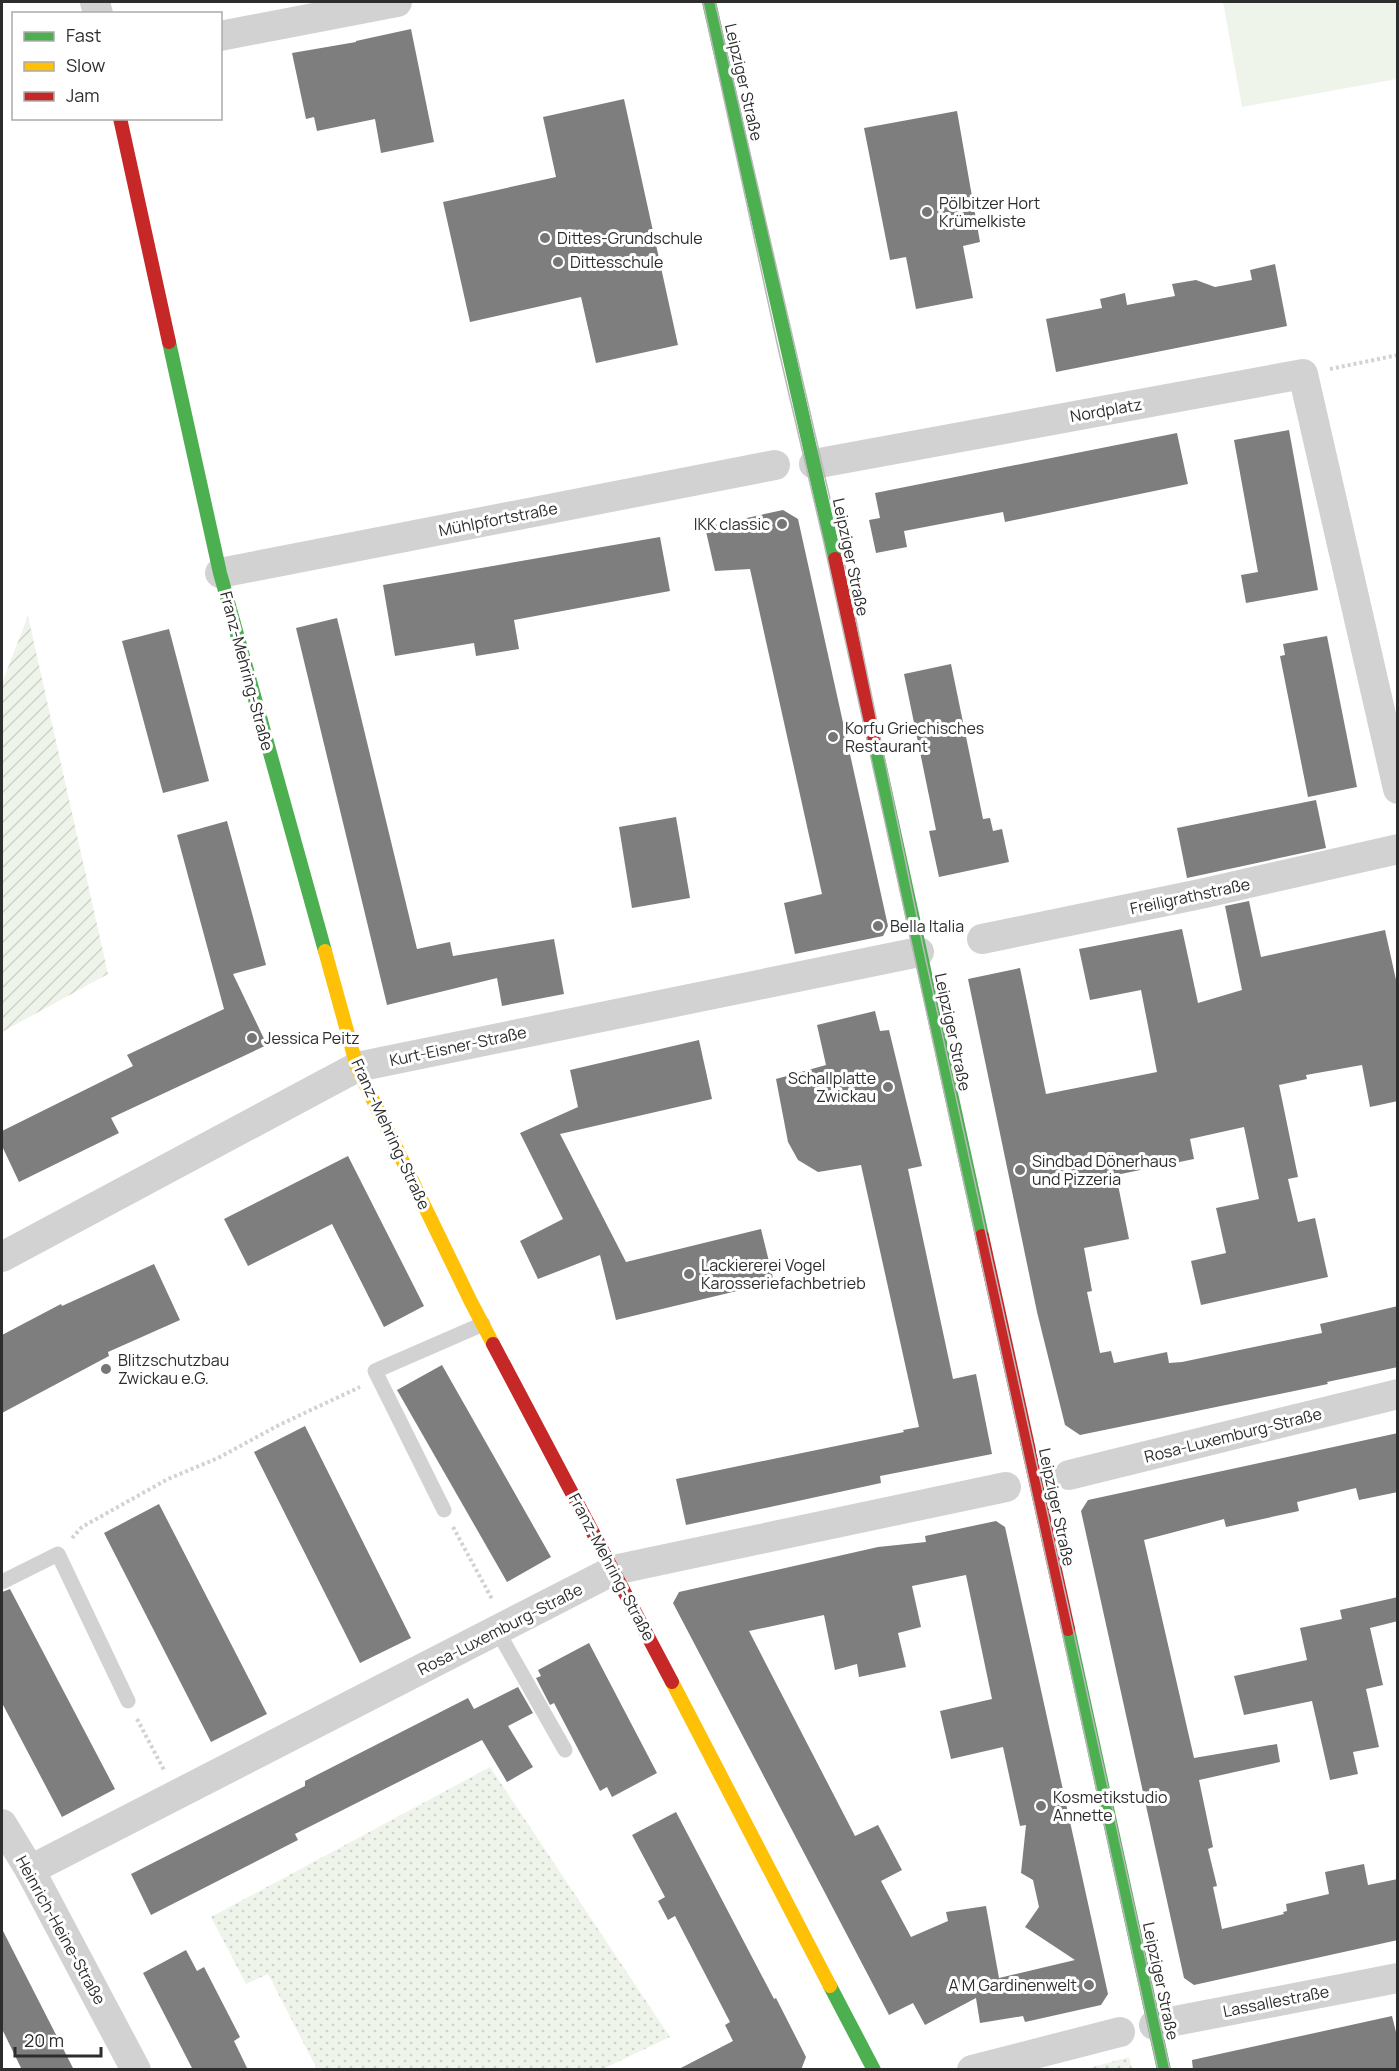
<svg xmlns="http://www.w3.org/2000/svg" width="1399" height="2071" font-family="Manrope,sans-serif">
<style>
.grass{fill:#eff4eb}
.park{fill:url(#park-dots)}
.garden{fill:url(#garden-furrows)}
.building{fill:#7e7e7e;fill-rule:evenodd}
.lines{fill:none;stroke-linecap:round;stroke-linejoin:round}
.path{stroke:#d2d2d2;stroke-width:4;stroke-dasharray:3 3;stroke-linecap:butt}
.lane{stroke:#d2d2d2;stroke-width:15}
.street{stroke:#d2d2d2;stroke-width:30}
.fast{stroke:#4caf50;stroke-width:14}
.slow{stroke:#ffc107;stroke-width:14}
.jam{stroke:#c62828;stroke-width:14}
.tram{stroke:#b9b9b9;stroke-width:1.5}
.poi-dot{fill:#767676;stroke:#fff;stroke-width:2}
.labels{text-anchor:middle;stroke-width:6;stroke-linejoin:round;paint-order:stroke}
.street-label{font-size:16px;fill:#2d2d2d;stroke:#fff}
.poi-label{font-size:16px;fill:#2d2d2d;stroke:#fff;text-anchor:start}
</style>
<defs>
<pattern id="park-dots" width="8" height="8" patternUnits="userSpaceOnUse" patternTransform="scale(1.5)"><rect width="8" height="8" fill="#eff4eb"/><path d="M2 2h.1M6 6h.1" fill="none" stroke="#cdd2ca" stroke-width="1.8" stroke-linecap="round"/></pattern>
<pattern id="garden-furrows" width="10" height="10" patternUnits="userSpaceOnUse" patternTransform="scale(1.5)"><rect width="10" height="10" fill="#eff4eb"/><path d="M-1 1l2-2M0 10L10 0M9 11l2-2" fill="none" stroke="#cdd2ca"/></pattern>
</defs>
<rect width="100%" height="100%" fill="#fff"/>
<path class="grass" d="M 1223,2 L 1397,2 L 1397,79 L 1242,107 Z"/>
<g class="park">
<path d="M 490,1767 L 670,2037 L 603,2069 L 317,2069 L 268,1974 L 246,1984 L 211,1917 Z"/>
<path d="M 1129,2057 L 1132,2069 L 1086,2069 Z"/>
</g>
<path class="garden" d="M 28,616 L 108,974 L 2,1032 L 2,683 Z"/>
<g class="building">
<path d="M 411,29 L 434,142 L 381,153 L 375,119 L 317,131 L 314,117 L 306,119 L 292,53 L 356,42 L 356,41 Z"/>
<path d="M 624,99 L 678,345 L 596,363 L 581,297 L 470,322 L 443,202 L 556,177 L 543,117 Z"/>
<path d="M 957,111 L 980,242 L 963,246 L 973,298 L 916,309 L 906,257 L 890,260 L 864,128 Z"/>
<path d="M 1275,264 L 1287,326 L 1056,372 L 1046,319 L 1102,308 L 1100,299 L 1125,293 L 1127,305 L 1175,296 L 1172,284 L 1196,280 L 1215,287 L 1252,280 L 1250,270 Z"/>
<path d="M 1289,430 L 1318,590 L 1246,603 L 1241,575 L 1258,572 L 1234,440 Z"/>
<path d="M 1177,433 L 1188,484 L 1005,522 L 1003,512 L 904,531 L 907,547 L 876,553 L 869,520 L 880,518 L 875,493 Z"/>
<path d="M 783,510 L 798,519 L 888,926 L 883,936 L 795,954 L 784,903 L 822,894 L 750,569 L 715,571 L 705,527 Z"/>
<path d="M 660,537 L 670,591 L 514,620 L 519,649 L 476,656 L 474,643 L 395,656 L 383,585 Z"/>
<path d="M 337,618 L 417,949 L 450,942 L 453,956 L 554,939 L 564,994 L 502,1006 L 497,978 L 387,1005 L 296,628 Z"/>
<path d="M 169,629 L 209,781 L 163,793 L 122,641 Z"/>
<path d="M 1327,636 L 1357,787 L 1308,797 L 1280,656 L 1285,655 L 1283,644 Z"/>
<path d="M 951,664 L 983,819 L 990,818 L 993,831 L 1002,829 L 1009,862 L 939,877 L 929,831 L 936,830 L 904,674 Z"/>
<path d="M 1316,800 L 1326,848 L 1187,878 L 1177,828 Z"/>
<path d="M 676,817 L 690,898 L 632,908 L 619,827 Z"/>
<path d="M 227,821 L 266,965 L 233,974 L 267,1045 L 111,1118 L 119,1133 L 19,1182 L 2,1146 L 2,1131 L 133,1066 L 127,1055 L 224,1009 L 177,835 Z"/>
<path d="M 1249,901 L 1261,957 L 1385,930 L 1398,989 L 1398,1101 L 1370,1107 L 1362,1065 L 1306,1075 L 1307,1079 L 1279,1085 L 1298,1177 L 1288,1179 L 1298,1222 L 1315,1218 L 1328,1277 L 1201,1305 L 1191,1261 L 1226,1253 L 1216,1208 L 1259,1199 L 1244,1127 L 1190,1139 L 1194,1159 L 1116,1175 L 1129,1239 L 1084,1248 L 1092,1291 L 1087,1292 L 1100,1353 L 1111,1351 L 1114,1363 L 1167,1352 L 1169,1363 L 1182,1362 L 1322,1333 L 1320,1324 L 1398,1306 L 1398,1367 L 1327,1382 L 1328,1384 L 1080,1435 L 1065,1425 L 1037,1312 L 968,979 L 1020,968 L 1046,1094 L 1157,1072 L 1141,990 L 1090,1000 L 1079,949 L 1182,929 L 1198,1003 L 1242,990 L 1225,906 Z"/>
<path d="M 875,1011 L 880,1031 L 889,1030 L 922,1166 L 908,1169 L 953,1379 L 976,1374 L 992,1454 L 880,1476 L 881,1483 L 686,1525 L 676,1479 L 904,1432 L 903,1430 L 919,1427 L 861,1165 L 818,1172 L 798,1160 L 788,1142 L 776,1079 L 826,1065 L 817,1025 Z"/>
<path d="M 699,1040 L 712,1099 L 560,1134 L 626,1262 L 761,1229 L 774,1282 L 616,1320 L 600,1255 L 538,1279 L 520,1241 L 563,1219 L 520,1133 L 578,1107 L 570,1070 Z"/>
<path d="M 348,1156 L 424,1306 L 384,1327 L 332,1224 L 248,1266 L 224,1219 Z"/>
<path d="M 154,1264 L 180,1320 L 108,1352 L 109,1356 L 2,1413 L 2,1335 L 61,1304 L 62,1306 Z"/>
<path d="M 442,1365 L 551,1557 L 507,1582 L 397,1390 Z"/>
<path d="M 305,1426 L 411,1638 L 360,1663 L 254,1452 Z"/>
<path d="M 1398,1433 L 1398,1492 L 1359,1500 L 1356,1488 L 1297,1502 L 1299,1511 L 1226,1527 L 1224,1519 L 1144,1540 L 1194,1758 L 1277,1744 L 1280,1762 L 1199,1780 L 1213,1847 L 1208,1849 L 1217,1886 L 1213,1887 L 1222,1929 L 1284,1914 L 1283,1912 L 1287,1911 L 1286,1904 L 1329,1894 L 1325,1872 L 1364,1864 L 1368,1885 L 1398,1879 L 1398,1940 L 1194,1985 L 1184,1978 L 1081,1511 L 1088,1500 Z"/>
<path d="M 159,1504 L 267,1714 L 211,1742 L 104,1533 Z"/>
<path d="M 996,1521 L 1005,1527 L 1108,1994 L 1101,2005 L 1025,2022 L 1023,2016 L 980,2023 L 976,1998 L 925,2025 L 913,2003 L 889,2015 L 673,1603 L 679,1592 L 878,1547 L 926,1542 L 925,1536 ZM 966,1575 L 992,1699 L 940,1711 L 951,1759 L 1003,1747 L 1020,1826 L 1026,1825 L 1021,1873 L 1033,1880 L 1039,1907 L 1025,1927 L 1075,1960 L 999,1978 L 986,1906 L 946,1912 L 948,1921 L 911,1937 L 881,1881 L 902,1870 L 878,1825 L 855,1836 L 749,1631 L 824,1615 L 835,1670 L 857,1664 L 859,1677 L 906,1667 L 898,1633 L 921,1627 L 912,1586 Z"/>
<path d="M 10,1589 L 115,1789 L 62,1817 L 2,1703 L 2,1592 Z"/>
<path d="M 1398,1597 L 1398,1621 L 1370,1628 L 1383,1685 L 1366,1689 L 1379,1747 L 1353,1752 L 1358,1774 L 1330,1780 L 1312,1701 L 1244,1715 L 1234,1676 L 1307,1660 L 1300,1628 L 1342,1619 L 1340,1610 Z"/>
<path d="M 589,1643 L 657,1773 L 612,1797 L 607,1787 L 600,1791 L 554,1703 L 550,1705 L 536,1678 L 541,1676 L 538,1670 Z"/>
<path d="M 518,1687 L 533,1713 L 508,1726 L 533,1767 L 507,1782 L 482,1740 L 295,1834 L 298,1840 L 151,1915 L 131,1874 L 305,1786 L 305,1781 L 468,1698 L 474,1709 Z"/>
<path d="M 676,1812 L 774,1999 L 776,1998 L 806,2057 L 801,2070 L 677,2070 L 733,2041 L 725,2025 L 730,2022 L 675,1916 L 668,1920 L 658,1901 L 665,1897 L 632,1835 Z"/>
<path d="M 2,1929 L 74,2070 L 22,2070 L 2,2029 Z"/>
<path d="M 186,1950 L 197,1971 L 204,1967 L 240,2037 L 234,2041 L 248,2070 L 193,2070 L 143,1973 Z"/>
<path d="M 1392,2016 L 1398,2040 L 1398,2070 L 1193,2070 L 1192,2060 Z"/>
</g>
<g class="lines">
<g class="path">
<path d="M 1330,369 L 1398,355"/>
<path d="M 453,1527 L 492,1599"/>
<path d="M 72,1538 L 82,1527 L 168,1479 L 218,1458 L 279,1425 L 360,1387"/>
<path d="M 137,1719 L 164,1770"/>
</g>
<g class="lane">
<path d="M 444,1510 L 375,1371 L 483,1324"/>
<path d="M 2,1582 L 58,1554 L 128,1701"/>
<path d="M 497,1630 L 565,1750"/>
</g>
<g class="street">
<path d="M 95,2 L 98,14"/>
<path d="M 220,36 L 397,2"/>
<path d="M 814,464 L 1303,374 L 1398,789"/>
<path d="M 220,573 L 775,465"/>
<path d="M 982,939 L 1205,893 L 1398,849"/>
<path d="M 2,1257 L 357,1067 L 919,952"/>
<path d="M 1069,1475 L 1398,1394"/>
<path d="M 2,1824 L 30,1870 L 136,2070"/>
<path d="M 30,1870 L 614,1570 L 1006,1487"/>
<path d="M 1154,2025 L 1398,1978"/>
<path d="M 972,2070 L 1120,2032"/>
</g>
<g class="fast">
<path d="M 709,2 L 835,559"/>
<path d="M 169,342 L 220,573 L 325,951"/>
<path d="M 874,740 L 982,1236"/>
<path d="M 1068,1629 L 1164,2070"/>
<path d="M 830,1986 L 874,2070"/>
</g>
<g class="slow">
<path d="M 325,951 L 357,1067 L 471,1302 L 493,1344"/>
<path d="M 672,1682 L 830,1986"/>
</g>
<g class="jam">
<path d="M 120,118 L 169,342"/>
<path d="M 835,559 L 874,740"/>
<path d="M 982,1236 L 1068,1629"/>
<path d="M 493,1344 L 672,1682"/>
</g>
<g class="tram">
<path d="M 703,2 L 777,343 L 824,543 L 1158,2070"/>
<path d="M 715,2 L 840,542 L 924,951 L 1170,2070"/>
</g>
</g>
<g class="poi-dot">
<circle cx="927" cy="212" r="6"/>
<circle cx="545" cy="238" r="6"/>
<circle cx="558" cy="262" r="6"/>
<circle cx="782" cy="524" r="6"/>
<circle cx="833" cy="737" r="6"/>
<circle cx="878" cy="926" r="6"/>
<circle cx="252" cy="1038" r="6"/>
<circle cx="888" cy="1087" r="6"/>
<circle cx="1020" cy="1170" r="6"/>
<circle cx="689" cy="1274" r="6"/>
<circle cx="106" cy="1369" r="6"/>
<circle cx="1041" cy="1806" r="6"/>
<circle cx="1089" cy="1985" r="6"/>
</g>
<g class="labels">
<g class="street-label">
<text transform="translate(744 82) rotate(77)" y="6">Leipziger Straße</text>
<text transform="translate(1106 410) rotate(-10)" y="6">Nordplatz</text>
<text transform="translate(498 519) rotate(-11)" y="6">Mühlpfortstraße</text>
<text transform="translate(851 557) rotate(78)" y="6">Leipziger Straße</text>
<text transform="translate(247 671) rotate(75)" y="6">Franz-Mehring-Straße</text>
<text transform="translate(1190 896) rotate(-12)" y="6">Freiligrathstraße</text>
<text transform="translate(953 1032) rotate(78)" y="6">Leipziger Straße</text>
<text transform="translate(458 1046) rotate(-12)" y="6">Kurt-Eisner-Straße</text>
<text transform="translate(391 1134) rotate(65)" y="6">Franz-Mehring-Straße</text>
<text transform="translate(1233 1435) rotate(-14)" y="6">Rosa-Luxemburg-Straße</text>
<text transform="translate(1057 1507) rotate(78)" y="6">Leipziger Straße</text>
<text transform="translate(612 1567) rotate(62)" y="6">Franz-Mehring-Straße</text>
<text transform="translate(500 1629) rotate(-27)" y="6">Rosa-Luxemburg-Straße</text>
<text transform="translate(61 1930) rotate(61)" y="6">Heinrich-Heine-Straße</text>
<text transform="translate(1161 1981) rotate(78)" y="6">Leipziger Straße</text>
<text transform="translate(1276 2001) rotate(-11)" y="6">Lassallestraße</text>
</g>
<g class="poi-label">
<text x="939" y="209">Pölbitzer Hort<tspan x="939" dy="18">Krümelkiste</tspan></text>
<text x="557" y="244">Dittes-Grundschule</text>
<text x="570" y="268">Dittesschule</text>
<text x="770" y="530" text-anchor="end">IKK classic</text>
<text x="845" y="734">Korfu Griechisches<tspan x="845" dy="18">Restaurant</tspan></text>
<text x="890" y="932">Bella Italia</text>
<text x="264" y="1044">Jessica Peitz</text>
<text x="876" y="1084" text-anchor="end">Schallplatte<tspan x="876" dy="18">Zwickau</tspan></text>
<text x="1032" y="1167">Sindbad Dönerhaus<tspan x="1032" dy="18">und Pizzeria</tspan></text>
<text x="701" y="1271">Lackiererei Vogel<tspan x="701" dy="18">Karosseriefachbetrieb</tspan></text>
<text x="118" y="1366">Blitzschutzbau<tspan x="118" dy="18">Zwickau e.G.</tspan></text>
<text x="1053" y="1803">Kosmetikstudio<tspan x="1053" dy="18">Annette</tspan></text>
<text x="1077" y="1991" text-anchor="end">A M Gardinenwelt</text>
</g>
</g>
<rect width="1399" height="2071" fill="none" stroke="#2d2d2d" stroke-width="6"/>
<rect x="12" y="12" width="210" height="108" fill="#ffffff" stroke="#ababab" stroke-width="1.5"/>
<rect x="24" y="32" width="30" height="9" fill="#4caf50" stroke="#ababab" stroke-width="1.5"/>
<text x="66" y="42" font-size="18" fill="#2d2d2d">Fast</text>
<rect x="24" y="62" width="30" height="9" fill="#ffc107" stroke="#ababab" stroke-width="1.5"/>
<text x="66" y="72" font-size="18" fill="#2d2d2d">Slow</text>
<rect x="24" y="92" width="30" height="9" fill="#c62828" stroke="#ababab" stroke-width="1.5"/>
<text x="66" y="102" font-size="18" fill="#2d2d2d">Jam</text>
<path d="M15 2047v9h86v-9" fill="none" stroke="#2d2d2d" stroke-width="3"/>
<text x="24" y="2047" font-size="18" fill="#2d2d2d" stroke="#ffffff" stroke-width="4.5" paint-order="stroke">20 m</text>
</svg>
